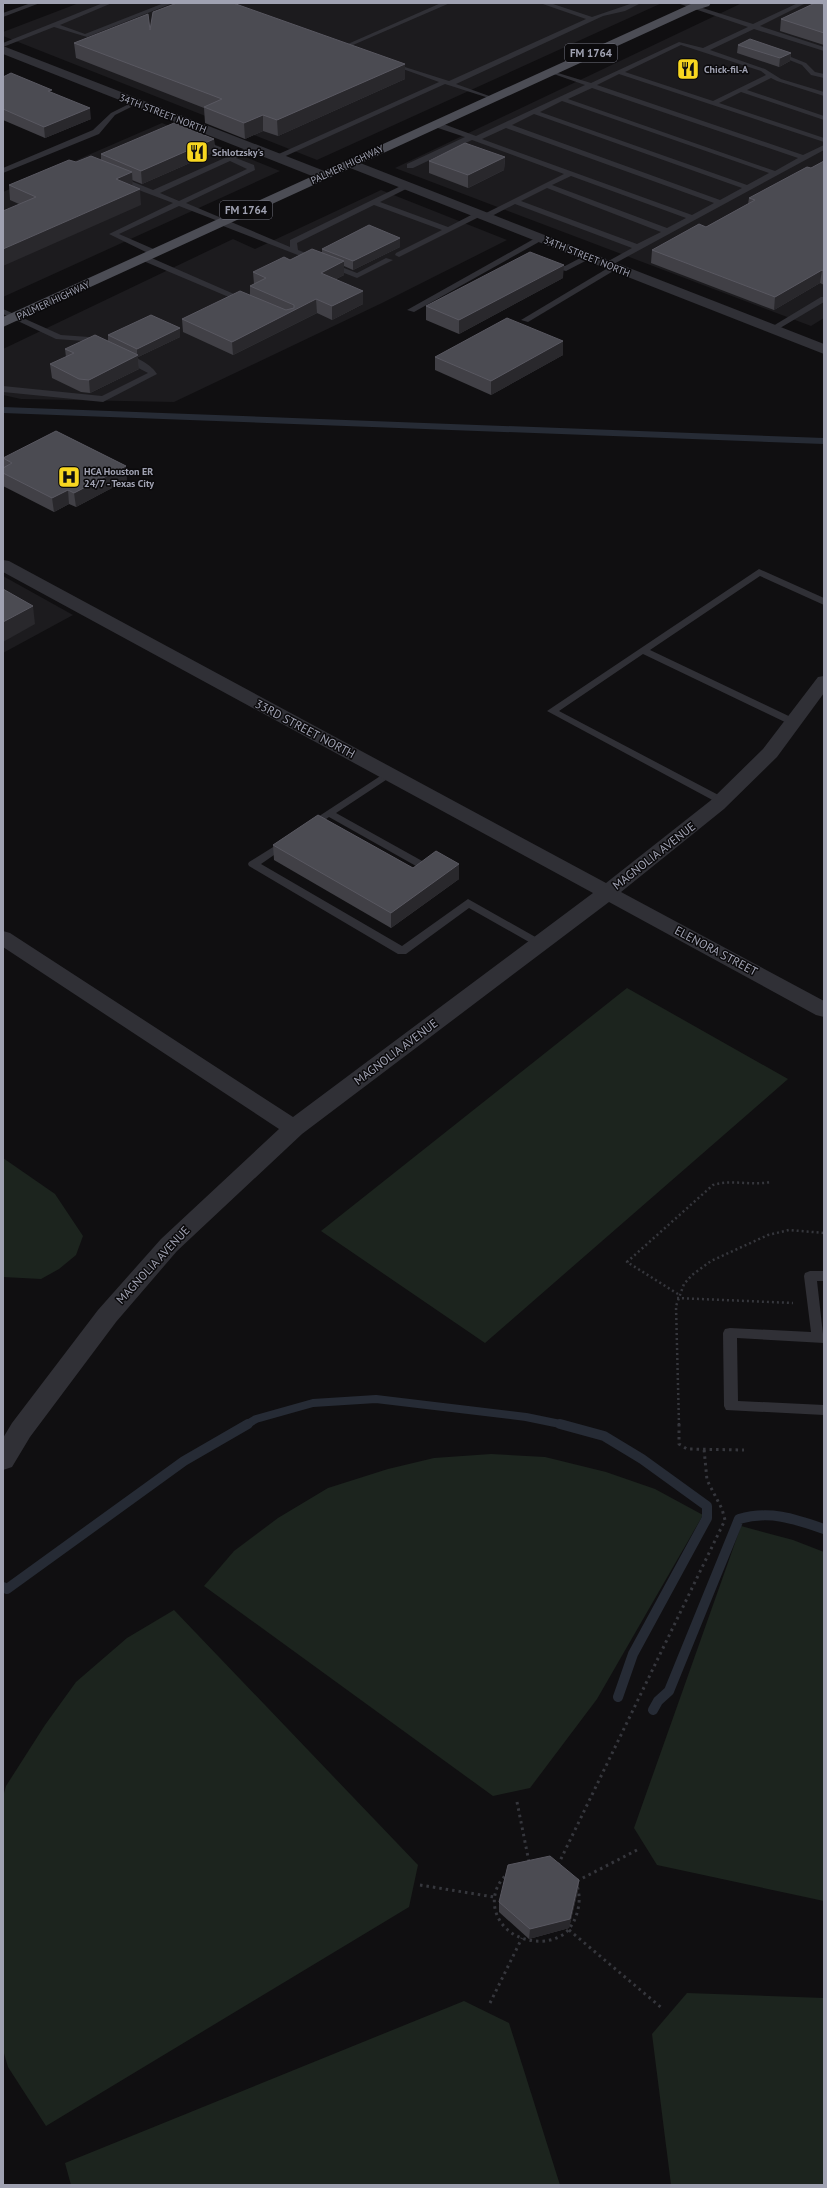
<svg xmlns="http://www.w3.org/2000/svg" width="827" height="2188" font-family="'PT Sans',sans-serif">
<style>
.built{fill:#1c1b1e}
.green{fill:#1c241e}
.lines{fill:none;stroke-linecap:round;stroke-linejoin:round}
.stream-far2{stroke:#262b35;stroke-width:6}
.stream-far1{stroke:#262b35;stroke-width:8}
.stream{stroke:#262b35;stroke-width:10}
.path-far1{stroke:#36373d;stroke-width:2.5;stroke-dasharray:2 3;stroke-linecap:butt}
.path{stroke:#36373d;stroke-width:3;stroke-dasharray:2.5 4;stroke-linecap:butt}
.service{fill:#303036;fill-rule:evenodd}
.minor{fill:#303036;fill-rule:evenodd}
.primary{fill:#4c4d55;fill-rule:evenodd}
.wall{fill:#414046}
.shaded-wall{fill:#29282c}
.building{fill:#4b4b52;stroke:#595861}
.labels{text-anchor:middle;stroke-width:3;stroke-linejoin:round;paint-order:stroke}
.far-poi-label{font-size:10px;font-weight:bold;fill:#a0a2b2;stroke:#0b0a0c;text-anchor:start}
.far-street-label{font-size:10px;fill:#a0a2b2;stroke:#0b0a0c}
.shield{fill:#0b0a0c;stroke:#737480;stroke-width:1}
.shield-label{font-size:11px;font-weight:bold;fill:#a0a2b2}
.street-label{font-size:12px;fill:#a0a2b2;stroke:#0b0a0c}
</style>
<rect width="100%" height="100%" fill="#100f11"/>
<g class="built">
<path d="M 79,3 L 662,3 L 317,160 L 3,36 L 3,32 Z"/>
<path d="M 742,3 L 824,3 L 824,318 L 811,326 L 395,168 Z"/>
<path d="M 162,123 L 280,171 L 3,297 L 3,192 Z"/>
<path d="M 381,190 L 507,240 L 382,303 L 174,402 L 21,399 L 3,395 L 3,349 L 233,239 L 255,249 Z"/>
<path d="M 3,576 L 73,615 L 3,653 Z"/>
</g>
<g class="green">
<path d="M 627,988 L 788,1079 L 485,1343 L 321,1231 Z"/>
<path d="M 3,1158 L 55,1194 L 83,1236 L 76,1255 L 59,1269 L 41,1279 L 3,1277 Z"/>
<path d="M 491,1454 L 545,1457 L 606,1472 L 655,1489 L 703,1515 L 597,1699 L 530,1788 L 493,1796 L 204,1586 L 234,1551 L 278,1518 L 328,1488 L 388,1469 L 434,1458 Z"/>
<path d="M 741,1526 L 793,1540 L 824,1552 L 824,1901 L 657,1865 L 634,1828 Z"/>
<path d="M 174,1610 L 418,1865 L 409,1907 L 46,2126 L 8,2067 L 3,2050 L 3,1797 L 6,1786 L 45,1725 L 76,1682 L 127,1638 Z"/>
<path d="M 687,1993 L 824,1998 L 824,2185 L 671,2185 L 652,2034 Z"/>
<path d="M 464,2001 L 509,2023 L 560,2185 L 71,2185 L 65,2163 Z"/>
</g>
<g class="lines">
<path class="stream-far2" d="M 3,410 L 824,441"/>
<path class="stream-far1" d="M 246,1425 L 256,1419 L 313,1403 L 376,1399 L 526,1417 L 565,1425"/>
<g class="stream">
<path d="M 560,1424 L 604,1436 L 642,1459 L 707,1506 L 707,1518 L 633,1654 L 618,1697"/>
<path d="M 3,1587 L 7,1589 L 184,1461 L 248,1424"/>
<path d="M 653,1710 L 658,1701 L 669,1691 L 739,1519 C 770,1510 795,1519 824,1529"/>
</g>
<g class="path-far1">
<path d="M 678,1294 L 627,1262 L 713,1185 C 732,1179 751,1186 770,1182"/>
<path d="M 677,1298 L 793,1303"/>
<path d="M 679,1425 L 676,1306 L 684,1284 L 692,1275 L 711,1261 L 768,1235 L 789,1230 L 824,1233"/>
</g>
<g class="path">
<path d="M 679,1424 L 679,1444 L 687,1449 L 744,1450"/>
<path d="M 517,1802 L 529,1862"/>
<path d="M 536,1861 C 544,1863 552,1864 559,1867 C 585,1878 583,1911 569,1929 C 564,1936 553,1940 545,1941 C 487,1945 472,1873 536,1861 Z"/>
<path d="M 558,1865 L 725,1520 L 722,1509 L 707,1480 L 704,1449"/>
<path d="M 577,1881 L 637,1850"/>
<path d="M 420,1885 L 494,1897"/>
<path d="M 569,1930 L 663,2009"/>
<path d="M 490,2003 L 522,1938"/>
</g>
<g class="service">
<path d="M 31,3 L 40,3 L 3,17 L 3,13 Z"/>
<path d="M 103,3 L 112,3 L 60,25 L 85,34 L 164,3 L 173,3 L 87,37 L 54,27 L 3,47 L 3,43 Z"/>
<path d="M 441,3 L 450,3 L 346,48 L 341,47 Z"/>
<path d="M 540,3 L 550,3 L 592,17 L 633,3 L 641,3 L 625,11 L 603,16 L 456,84 L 492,97 L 492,99 L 445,84 L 279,159 L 272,157 L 439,82 L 389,64 L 389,62 L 449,81 L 586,19 Z"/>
<path d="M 677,3 L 687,3 L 753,24 L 798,3 L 806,3 L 760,26 L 824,47 L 824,51 L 754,29 L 710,50 L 765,69 L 781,79 L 824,92 L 824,96 L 777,81 L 771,78 L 747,90 L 824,116 L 824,120 L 741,92 L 719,103 L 824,138 L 824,142 L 619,74 L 597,85 L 803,155 L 824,145 L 824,150 L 610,266 L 603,264 L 632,248 L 515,204 L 488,218 L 481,216 L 399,257 L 395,255 L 396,253 L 442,230 L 374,205 L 297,243 L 298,250 L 357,273 L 386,258 L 393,260 L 357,278 L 218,224 L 218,221 L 179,206 L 119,234 L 158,251 L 158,255 L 152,255 L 109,234 L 173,203 L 115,181 L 115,177 L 121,177 L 153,190 L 229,156 L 196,143 L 196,139 L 199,139 L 235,153 L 250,146 L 256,146 L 256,150 L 236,158 L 254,165 L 255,170 L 186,203 L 290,247 L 290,240 L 407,183 L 411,185 L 410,187 L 380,202 L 448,227 L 477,212 L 484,214 L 564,174 L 472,140 L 413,168 L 407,168 L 407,164 L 465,137 L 432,126 L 432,122 L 438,122 L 476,136 L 585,85 L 548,72 L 548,70 L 591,83 L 679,42 L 703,48 L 748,27 ZM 681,45 L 761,71 L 766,75 L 713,101 L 625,72 ZM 592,88 L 798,158 L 775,171 L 568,99 ZM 562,101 L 769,173 L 747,185 L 540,112 ZM 534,114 L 742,188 L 720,200 L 512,125 ZM 506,128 L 714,203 L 692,215 L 482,139 ZM 230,161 L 247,169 L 179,201 L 160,193 ZM 571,176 L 686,218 L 667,228 L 552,185 ZM 547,188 L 661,232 L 637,244 L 521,201 Z"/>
<path d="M 776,51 L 806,63 L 815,72 L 824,74 L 824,78 L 811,75 L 802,65 L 774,54 L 773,53 Z"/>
<path d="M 135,101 L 141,102 L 115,115 L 99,134 L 3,173 L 3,168 L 93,130 L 111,113 Z"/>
<path d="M 539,236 L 546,238 L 414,312 L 407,310 Z"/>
<path d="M 586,255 L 593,257 L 566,271 L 543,266 L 547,264 L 565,266 Z"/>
<path d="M 141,256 L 147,256 L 250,301 L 243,303 L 141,260 Z"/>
<path d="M 613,265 L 620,267 L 528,322 L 521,320 Z"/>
<path d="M 821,297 L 824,297 L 824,302 L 775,331 L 768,329 Z"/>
<path d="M 3,309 L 61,335 L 89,337 L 104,346 L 100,348 L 84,341 L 56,339 L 3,314 Z"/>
<path d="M 121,355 C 132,353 152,365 157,374 L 103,402 L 3,392 L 3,386 L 102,396 L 148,373 L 121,359 Z"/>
<path d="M 759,569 L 824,598 L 824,605 L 760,576 L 650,650 L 797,720 L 797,724 L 789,724 L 643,654 L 559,711 L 726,799 L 727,801 L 726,803 L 718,803 L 547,711 Z"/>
<path d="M 388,771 L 393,774 L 392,776 L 336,813 L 424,862 L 425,864 L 424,866 L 416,866 L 329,817 L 313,828 L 305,828 L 304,826 Z"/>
<path d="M 286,839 L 291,842 L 290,844 L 261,864 L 402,946 L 468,899 L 546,943 L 540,947 L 536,946 L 469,908 L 406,954 L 398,954 L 249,866 L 248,864 L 249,862 Z"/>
<path d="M 810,1271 L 824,1271 L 824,1281 L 817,1281 L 824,1343 L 737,1338 L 738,1401 L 824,1405 L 824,1415 L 726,1410 L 724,1406 L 723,1333 L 725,1329 L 730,1328 L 811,1332 L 804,1276 L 805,1273 Z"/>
</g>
<g class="minor">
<path d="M 3,46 L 327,172 L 329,175 L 327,178 L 317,178 L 3,54 Z"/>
<path d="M 350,159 L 824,344 L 824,354 L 345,166 L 343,163 Z"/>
<path d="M 3,560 L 9,561 L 606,883 L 710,801 L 763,749 L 818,677 L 824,676 L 824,693 L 777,757 L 724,809 L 621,892 L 824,1001 L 824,1017 L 816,1015 L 609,902 L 302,1134 L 177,1251 L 116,1322 L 30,1437 L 12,1467 L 3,1470 L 3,1438 L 12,1423 L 98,1310 L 161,1239 L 279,1129 L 3,947 L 3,931 L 10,933 L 293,1117 L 593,893 L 3,572 Z"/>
</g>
<path class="primary" d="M 693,3 L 711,3 L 709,6 L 696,10 L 3,327 L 3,317 Z"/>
</g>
<g class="wall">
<path d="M 824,5 L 824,45 L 780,31 L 781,19 Z"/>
<path d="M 150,30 L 405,64 L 405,79 L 278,136 L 263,131 L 245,139 L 205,123 L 204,108 L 76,58 L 74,43 Z"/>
<path d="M 738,45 L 791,53 L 790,61 L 779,67 L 737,53 Z"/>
<path d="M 3,77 L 52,93 L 91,119 L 45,138 L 3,120 Z"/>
<path d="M 214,139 L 215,152 L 142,184 L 132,180 L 133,186 L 141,205 L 19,204 L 10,200 L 9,185 L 76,162 L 101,160 L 101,154 Z"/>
<path d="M 505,157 L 504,170 L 468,188 L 429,173 L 429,161 Z"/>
<path d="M 824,161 L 824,285 L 820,283 L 774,310 L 651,263 L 652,250 L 706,227 L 748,204 L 749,198 L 811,168 Z"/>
<path d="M 400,238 L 400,247 L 353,270 L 344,266 L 344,275 L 336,279 L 363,304 L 332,320 L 317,313 L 233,355 L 183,332 L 182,319 L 250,295 L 250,286 L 254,284 L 253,272 L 290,260 L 322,253 L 322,249 Z"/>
<path d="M 563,278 L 459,334 L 426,320 L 426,306 Z"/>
<path d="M 180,328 L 180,337 L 138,357 L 139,369 L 90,393 L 81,392 L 52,378 L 50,364 L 66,357 L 65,349 L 108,341 L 108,335 Z"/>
<path d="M 563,341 L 563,355 L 491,395 L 435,370 L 435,357 Z"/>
<path d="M 3,458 L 127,480 L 76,507 L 69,504 L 54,512 L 3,486 Z"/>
<path d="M 273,845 L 413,868 L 459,879 L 391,928 L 274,860 Z"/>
<path d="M 579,1880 L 578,1890 L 569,1928 L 529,1939 L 499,1912 L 499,1902 Z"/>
</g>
<g class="shaded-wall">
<path d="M 791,53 L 790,61 L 779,67 L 780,58 Z"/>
<path d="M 405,64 L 405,79 L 278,136 L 277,120 Z"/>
<path d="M 90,108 L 91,119 L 45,138 L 44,127 Z"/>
<path d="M 263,115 L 263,131 L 245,139 L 244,123 Z"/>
<path d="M 214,139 L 215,152 L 142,184 L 141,171 Z"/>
<path d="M 505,157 L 504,170 L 468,188 L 468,175 Z"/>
<path d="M 132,172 L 133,188 L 116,179 Z"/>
<path d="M 140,189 L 141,205 L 3,266 L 3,249 Z"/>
<path d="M 400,238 L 400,247 L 353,270 L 353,261 Z"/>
<path d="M 344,261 L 344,275 L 321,286 L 321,273 Z"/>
<path d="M 564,265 L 563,278 L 459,334 L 459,320 Z"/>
<path d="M 822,270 L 820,283 L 774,310 L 775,297 Z"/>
<path d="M 363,291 L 363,304 L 332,320 L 332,306 Z"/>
<path d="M 316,299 L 317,313 L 233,355 L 232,342 Z"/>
<path d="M 180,328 L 180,337 L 138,357 L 139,369 L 90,393 L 89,380 L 137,356 L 137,349 Z"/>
<path d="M 563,341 L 563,355 L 491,395 L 491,381 Z"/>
<path d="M 126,466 L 127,480 L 76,507 L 74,493 Z"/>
<path d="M 68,490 L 69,504 L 54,512 L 52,498 Z"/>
<path d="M 33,606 L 35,624 L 3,642 L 3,622 Z"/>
<path d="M 459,864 L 459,879 L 391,928 L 391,913 Z"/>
<path d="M 579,1880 L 578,1890 L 569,1928 L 529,1939 L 530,1929 Z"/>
</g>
<g class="building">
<path d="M 177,3 L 233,3 L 405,64 L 277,120 L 263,115 L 244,123 L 204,107 L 222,99 L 74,43 L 148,14 L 150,30 L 153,12 Z"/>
<path d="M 815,3 L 818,3 L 824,5 L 824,33 L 781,19 Z"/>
<path d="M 750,39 L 791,53 L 780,58 L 738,45 Z"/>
<path d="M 11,73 L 52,90 L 48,91 L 90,108 L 44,127 L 3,109 L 3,77 Z"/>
<path d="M 174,123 L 214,139 L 141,171 L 101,154 Z"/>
<path d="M 465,143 L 505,157 L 468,175 L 429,161 Z"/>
<path d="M 91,156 L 132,172 L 116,179 L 140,189 L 3,249 L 3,211 L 36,197 L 9,185 L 69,160 L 76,162 Z"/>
<path d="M 824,161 L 824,271 L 822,270 L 775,297 L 652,250 L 699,224 L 706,227 L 755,200 L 749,198 L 807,167 L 811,168 Z"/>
<path d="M 369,225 L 400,238 L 353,261 L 322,249 Z"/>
<path d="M 312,249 L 344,261 L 321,273 L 363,291 L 332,306 L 316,299 L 232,342 L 182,319 L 240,291 L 286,310 L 294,308 L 294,305 L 250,286 L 266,278 L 253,272 L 284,257 L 290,260 Z"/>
<path d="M 530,252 L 564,265 L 459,320 L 426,306 Z"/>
<path d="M 151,315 L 180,328 L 137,349 L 108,335 Z"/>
<path d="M 507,318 L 563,341 L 491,381 L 435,357 Z"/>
<path d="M 95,335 L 138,355 L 89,380 L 79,379 L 50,364 L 74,353 L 65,349 Z"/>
<path d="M 56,431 L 126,466 L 74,493 L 68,490 L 52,498 L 3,473 L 3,468 L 12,463 L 3,458 Z"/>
<path d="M 3,589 L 33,606 L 3,622 Z"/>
<path d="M 318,815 L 413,868 L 436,851 L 459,864 L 391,913 L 273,845 Z"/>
<path d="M 550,1856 L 579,1880 L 570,1919 L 530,1929 L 499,1902 L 508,1865 Z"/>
</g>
<defs>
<g id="restaurant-square" transform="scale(1.15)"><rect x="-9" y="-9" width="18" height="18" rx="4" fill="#f8d720" stroke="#0b0a0c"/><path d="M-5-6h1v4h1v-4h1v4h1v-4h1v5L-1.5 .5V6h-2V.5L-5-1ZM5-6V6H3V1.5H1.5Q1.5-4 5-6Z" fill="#111"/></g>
<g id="hospital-square" transform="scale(1.15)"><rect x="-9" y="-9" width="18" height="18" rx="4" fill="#f8d720" stroke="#0b0a0c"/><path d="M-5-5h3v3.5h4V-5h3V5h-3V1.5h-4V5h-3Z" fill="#111"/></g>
</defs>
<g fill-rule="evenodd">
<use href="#restaurant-square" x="688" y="69"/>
<use href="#restaurant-square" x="197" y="152"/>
<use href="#hospital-square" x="69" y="477"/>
</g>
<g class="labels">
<g class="far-poi-label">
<text x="704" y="73">Chick-fil-A</text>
<text x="212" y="156">Schlotzsky's</text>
<text x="84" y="475">HCA Houston ER<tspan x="84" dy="12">24/7 - Texas City</tspan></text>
</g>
<g class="far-street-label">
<text transform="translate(163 113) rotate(21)" y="4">34TH STREET NORTH</text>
<text transform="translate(347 164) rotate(-25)" y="4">PALMER HIGHWAY</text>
<text transform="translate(587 256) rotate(22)" y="4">34TH STREET NORTH</text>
<text transform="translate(53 300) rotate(-25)" y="4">PALMER HIGHWAY</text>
</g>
<g class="shield">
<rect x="565" y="44" width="52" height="18" rx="3"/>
<rect x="220" y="201" width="52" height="18" rx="3"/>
</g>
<g class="shield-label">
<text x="591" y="57">FM 1764</text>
<text x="246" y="214">FM 1764</text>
</g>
<g class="street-label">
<text transform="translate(305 729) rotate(28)" y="4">33RD STREET NORTH</text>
<text transform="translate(654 856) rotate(-38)" y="4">MAGNOLIA AVENUE</text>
<text transform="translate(716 951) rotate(28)" y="4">ELENORA STREET</text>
<text transform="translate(396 1052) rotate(-37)" y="4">MAGNOLIA AVENUE</text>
<text transform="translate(153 1265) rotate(-47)" y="4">MAGNOLIA AVENUE</text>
</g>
</g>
<rect width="827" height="2188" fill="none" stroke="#a0a2b2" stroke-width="8"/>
</svg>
